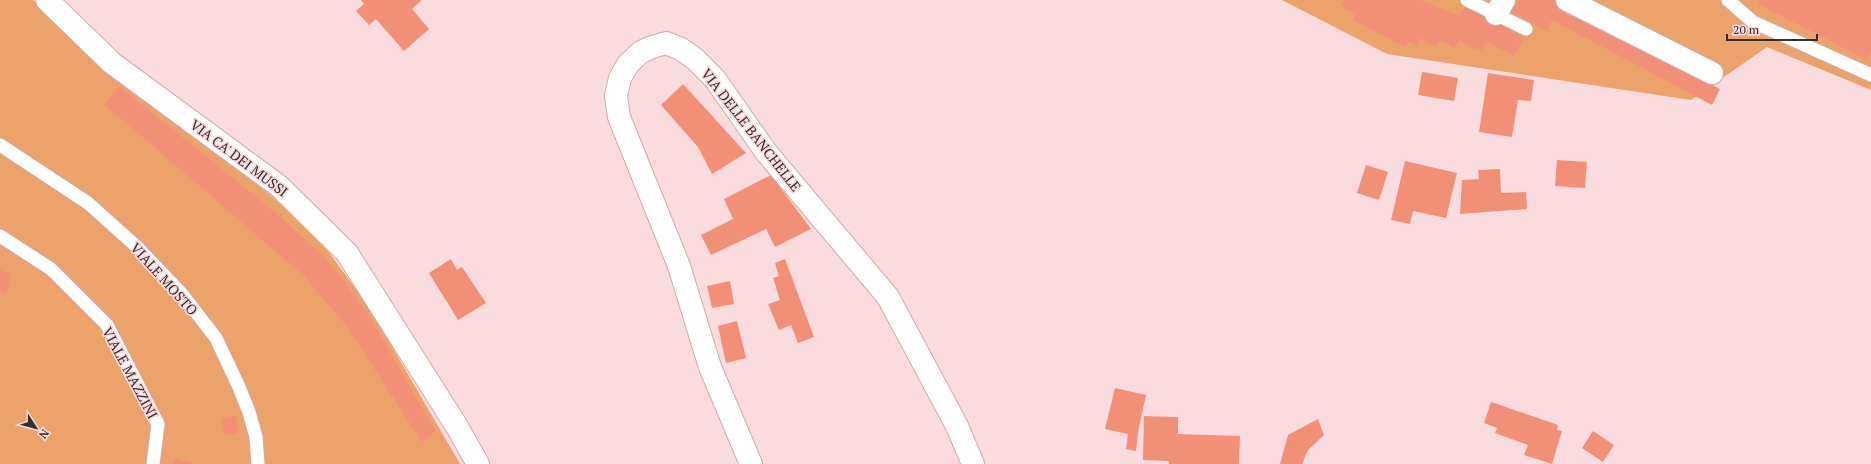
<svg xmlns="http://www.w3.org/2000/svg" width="1871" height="464" font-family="'PT Serif',serif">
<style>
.green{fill:#eca26b}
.building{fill:#f29077}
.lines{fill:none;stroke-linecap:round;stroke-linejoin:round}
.lane-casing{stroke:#cfabad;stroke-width:15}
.street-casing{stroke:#cfabad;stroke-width:24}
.lane{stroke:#fff;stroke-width:13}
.street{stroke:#fff;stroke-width:22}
.labels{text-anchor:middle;stroke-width:3.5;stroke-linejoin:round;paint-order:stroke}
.street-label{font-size:14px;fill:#3a2b2c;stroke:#fbdcde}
</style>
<rect width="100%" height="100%" fill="#fbdcde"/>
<g class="green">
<path d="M 0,0 L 33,0 L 110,70 L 273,197 L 328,251 L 369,307 L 460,464 L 0,464 Z"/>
<path d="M 1282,0 L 1871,0 L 1871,90 L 1767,47 L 1691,100 L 1387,54 Z"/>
</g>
<g class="building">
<path d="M 361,0 L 422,0 L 412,9 L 429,29 L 404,51 L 376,19 L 369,25 L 356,11 L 364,4 Z"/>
<path d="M 1344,0 L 1421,0 L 1459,16 L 1467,5 L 1524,38 L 1514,56 L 1486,42 L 1482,50 L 1472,48 L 1460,40 L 1454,48 L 1441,40 L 1435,47 L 1421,38 L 1417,46 L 1410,41 L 1405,47 L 1353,20 L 1356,14 L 1341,6 Z"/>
<path d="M 1519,0 L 1554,0 L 1720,89 L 1712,105 L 1552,20 L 1547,31 L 1512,12 Z"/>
<path d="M 1760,0 L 1871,0 L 1871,51 L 1867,60 L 1758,4 Z"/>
<path d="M 1422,72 L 1458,78 L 1454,101 L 1418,95 Z"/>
<path d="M 1488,73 L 1534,80 L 1531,101 L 1518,100 L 1512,137 L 1479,132 Z"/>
<path d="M 683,84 L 746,153 L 712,174 L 698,147 L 661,105 Z"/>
<path d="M 119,86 L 270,208 L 326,258 L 366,311 L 436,431 L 422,442 L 345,324 L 303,275 L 104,104 Z"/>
<path d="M 1557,160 L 1587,162 L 1585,188 L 1555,186 Z"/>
<path d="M 1405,161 L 1457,173 L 1446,218 L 1413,211 L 1410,224 L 1391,220 Z"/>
<path d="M 1366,165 L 1388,172 L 1379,200 L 1357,193 Z"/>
<path d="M 1500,169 L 1501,193 L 1526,192 L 1527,209 L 1460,214 L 1462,180 L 1479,179 L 1478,170 Z"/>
<path d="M 771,175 L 811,229 L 775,247 L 766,229 L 711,255 L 701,235 L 733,219 L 724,199 Z"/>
<path d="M 451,259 L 457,270 L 462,267 L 486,303 L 458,320 L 429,273 Z"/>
<path d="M 785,259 L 814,337 L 798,343 L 791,325 L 779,330 L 768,304 L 780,300 L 773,278 L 779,276 L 775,263 Z"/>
<path d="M 0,270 L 11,274 L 6,293 L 0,291 Z"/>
<path d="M 730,281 L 734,304 L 712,308 L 707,286 Z"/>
<path d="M 737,321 L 746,358 L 726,363 L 718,326 Z"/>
<path d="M 1115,388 L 1146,395 L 1138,432 L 1136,451 L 1126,449 L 1128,434 L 1105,429 Z"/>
<path d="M 1491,402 L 1558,425 L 1557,430 L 1562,431 L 1552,464 L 1524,455 L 1528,445 L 1495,433 L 1497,428 L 1484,423 Z"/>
<path d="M 236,415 L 239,432 L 225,436 L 221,419 Z"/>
<path d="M 1144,416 L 1178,417 L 1178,434 L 1240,436 L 1239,464 L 1169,464 L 1169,461 L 1143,460 Z"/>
<path d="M 1318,419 L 1324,435 L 1308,450 L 1302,464 L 1280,464 L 1288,435 Z"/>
<path d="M 1593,431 L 1614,445 L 1603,462 L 1582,448 Z"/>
<path d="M 175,458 L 195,464 L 173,464 Z"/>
</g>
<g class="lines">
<g class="lane-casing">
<g id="lane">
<path d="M 1467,0 L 1526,29"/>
<path d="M 1728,0 L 1753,22 L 1871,75"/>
<path d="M 0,145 L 88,203 L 137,247 L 181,293 L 216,338 L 239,387 L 249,412 L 256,437 L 258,464"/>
<path d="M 0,236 L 51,269 L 107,325 L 158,424 L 153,464"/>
</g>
</g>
<g class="street-casing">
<g id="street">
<path d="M 47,0 L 112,63 L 279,186 L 347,253 L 456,425 L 478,464"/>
<path d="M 1567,0 L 1712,73"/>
<path d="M 1496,14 L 1504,0"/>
<path d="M 751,464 L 710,367 L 679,266 L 619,117 L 616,96 L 620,78 L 628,64 L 641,52 L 652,47 L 666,43 L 681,49 L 695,59 L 715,79 L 766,152 L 888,297 L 957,426 L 973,464"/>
</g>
</g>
<use href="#lane" class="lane"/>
<use href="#street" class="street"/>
</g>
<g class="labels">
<g class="street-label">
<text transform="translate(751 130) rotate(52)" y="5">VIA DELLE BANCHELLE</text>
<text transform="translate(239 158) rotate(37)" y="5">VIA CA' DEI MUSSI</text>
<text transform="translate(164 279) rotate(48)" y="5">VIALE MOSTO</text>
<text transform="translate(130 373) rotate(62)" y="5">VIALE MAZZINI</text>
</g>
</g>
<g transform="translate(36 428) rotate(126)" stroke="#fbdcde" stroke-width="3" paint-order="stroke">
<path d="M0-3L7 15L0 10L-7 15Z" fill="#3a2b2c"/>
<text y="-6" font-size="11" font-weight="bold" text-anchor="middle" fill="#3a2b2c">N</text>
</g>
<path d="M1727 34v6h90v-6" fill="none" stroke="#3a2b2c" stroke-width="2"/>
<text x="1733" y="34" font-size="12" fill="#3a2b2c" stroke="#fbdcde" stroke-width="3" paint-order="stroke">20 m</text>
</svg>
